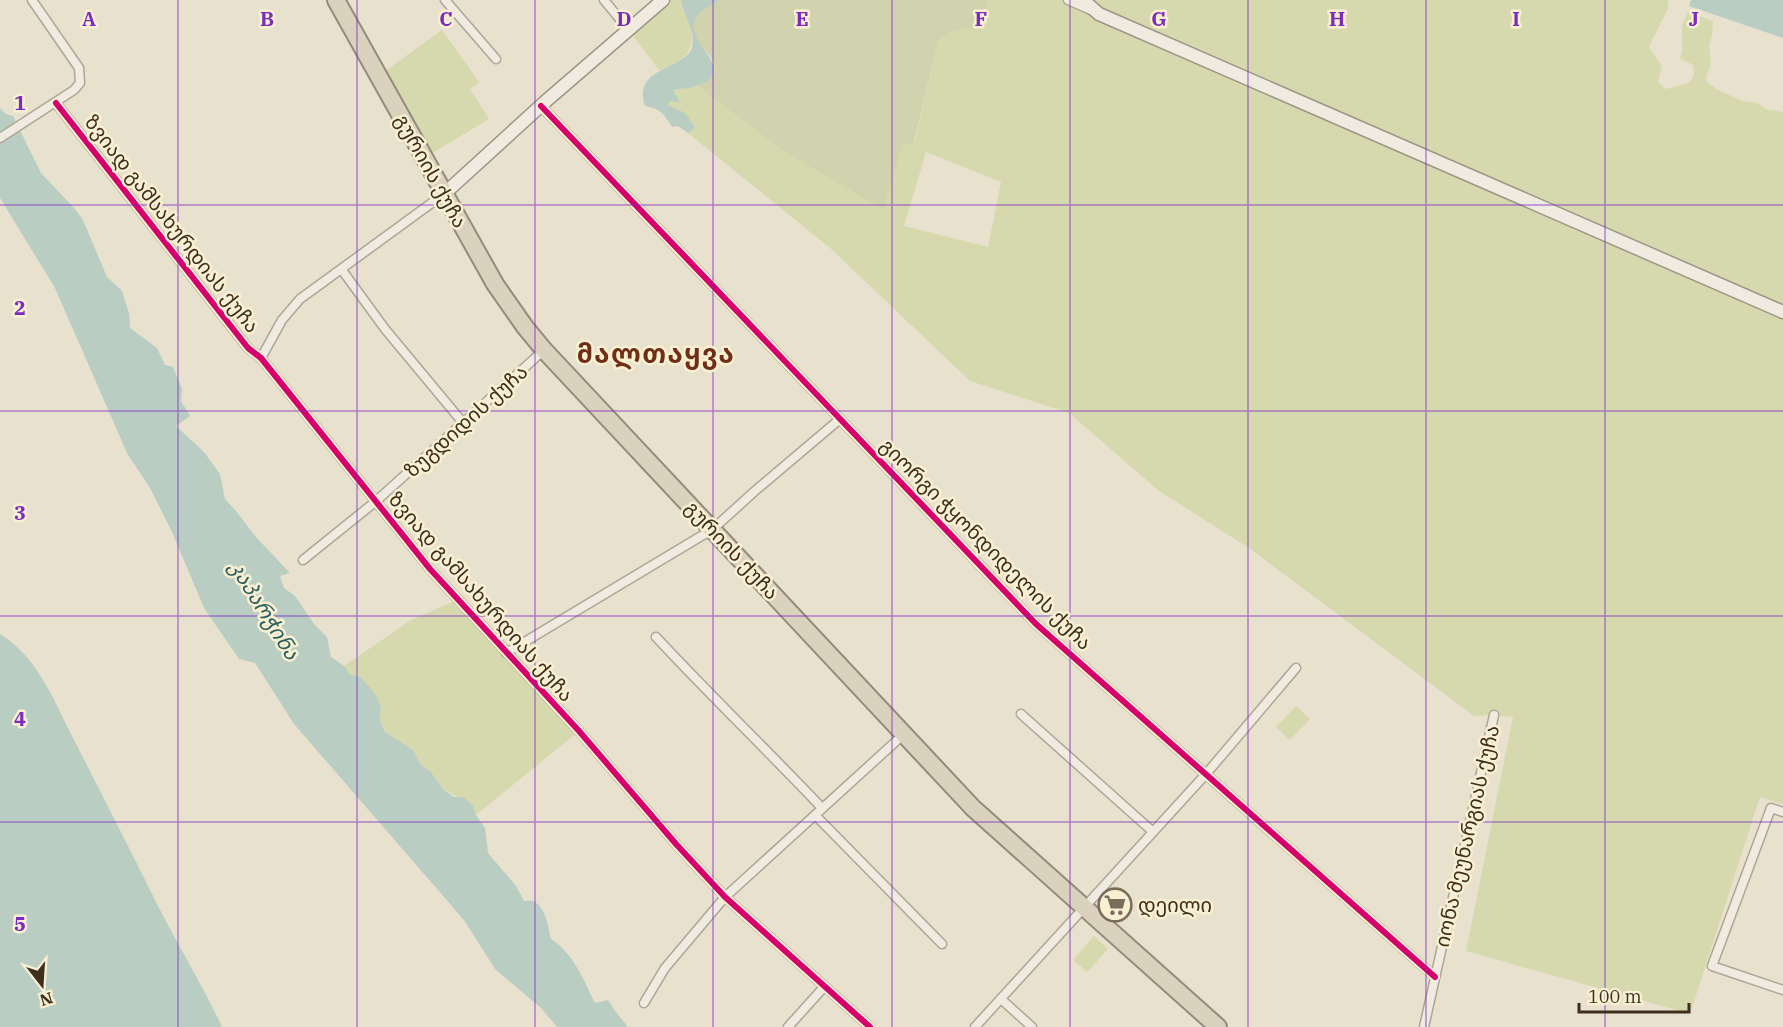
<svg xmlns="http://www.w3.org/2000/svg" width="1783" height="1027" font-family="'IBM Plex Serif','Noto Sans Georgian',serif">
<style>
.green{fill:#d6d9ae;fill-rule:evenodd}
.cemetery{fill:#d1d3ae}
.water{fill:#b9cdc2}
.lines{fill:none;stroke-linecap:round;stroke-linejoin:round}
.street-casing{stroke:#ada696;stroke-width:11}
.secondary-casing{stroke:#9d9586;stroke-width:15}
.highway-casing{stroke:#938b7d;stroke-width:20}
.street{stroke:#efebe0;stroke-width:8}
.secondary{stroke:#efebe0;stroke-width:12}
.highway{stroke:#dbd2be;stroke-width:16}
.cycleway-casing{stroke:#f9f0d3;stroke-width:10}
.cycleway{stroke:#d6006c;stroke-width:6}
.grid{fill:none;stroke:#7b2cbf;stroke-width:1.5;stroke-opacity:0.55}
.labels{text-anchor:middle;stroke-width:5;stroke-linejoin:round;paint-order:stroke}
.street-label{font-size:20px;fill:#3e2e1d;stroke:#f9f0d3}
.poi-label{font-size:20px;fill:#3e2e1d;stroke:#f9f0d3;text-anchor:start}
.water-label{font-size:21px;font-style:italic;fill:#2a5f5e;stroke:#f9f0d3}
.district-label{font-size:26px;font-weight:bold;letter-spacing:1.5px;fill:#6f2e17;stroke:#f9f0d3}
.grid-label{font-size:20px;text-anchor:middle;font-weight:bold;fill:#7b2cbf;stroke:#f9f0d3;stroke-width:5;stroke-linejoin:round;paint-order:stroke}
</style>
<rect width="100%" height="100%" fill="#e8e1cd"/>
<g class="green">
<path d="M 663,0 L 681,0 C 682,11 688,18 690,28 C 697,53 680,62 659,70 L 628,29 Z"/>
<path d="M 989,0 L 1668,0 L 1668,8 L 1649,47 L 1662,66 L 1658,82 L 1665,89 L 1689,83 L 1694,75 L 1693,65 L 1679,58 L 1682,53 L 1682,25 L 1688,12 L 1713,21 L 1712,36 L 1709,45 L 1711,64 L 1706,77 L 1707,82 L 1716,89 L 1743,101 L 1757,103 L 1768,110 L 1783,112 L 1783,804 L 1760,797 L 1690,1014 L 1466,951 L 1513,717 L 1494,715 L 1474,716 L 1249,548 L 1159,491 L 1069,413 L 970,381 L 830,248 L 688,133 L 695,126 L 684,113 L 667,105 L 670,101 L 679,103 L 673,90 L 697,86 L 779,148 L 902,146 L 915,141 L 938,42 L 950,31 L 977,27 ZM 926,152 L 1001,182 L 988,247 L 904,226 Z"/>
<path d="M 442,30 L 479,82 L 470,89 L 489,119 L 424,158 L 378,76 Z"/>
<path d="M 457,600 L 579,731 L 476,815 L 473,806 L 443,789 L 431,772 L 420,764 L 413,750 L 385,732 L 380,720 L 381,707 L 361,677 L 350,675 L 344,666 L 411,620 Z"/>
<path d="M 1296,706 L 1310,719 L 1290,740 L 1276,727 Z"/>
<path d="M 1094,936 L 1108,949 L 1087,972 L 1073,960 Z"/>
</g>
<path class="cemetery" d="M 719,0 L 989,0 L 978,27 L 951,31 L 938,42 L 914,142 L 902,146 L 883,210 L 779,148 L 697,86 L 711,78 L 714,61 C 705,49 683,29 698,14 C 704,9 712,5 719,0 Z"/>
<g class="water">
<path d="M 681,0 L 719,0 C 712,5 701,10 696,17 C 680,41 744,71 696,86 C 689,89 681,88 673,90 L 680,103 L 670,101 L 668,105 L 685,113 L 695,127 L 688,133 L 678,126 L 672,127 C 665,115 660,108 645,106 C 633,68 678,71 691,50 C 698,37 683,14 681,0 Z"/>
<path d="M 1691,0 L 1783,0 L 1783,38 L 1689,6 Z"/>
<path d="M 0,108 L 6,114 L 13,116 L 41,173 L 75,209 L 83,220 L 107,277 L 122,291 L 129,313 L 130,328 L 157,348 L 165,365 L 173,367 L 182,389 L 181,401 L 190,416 L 176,426 L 204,452 L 220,474 L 225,499 L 236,511 L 255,536 L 290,573 L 280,576 L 284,588 L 295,596 L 314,624 L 327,637 L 331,657 L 344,666 L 350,675 L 361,677 L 375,694 L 381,707 L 380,720 L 385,732 L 413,750 L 420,764 L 431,772 L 443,789 L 454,797 L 463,797 L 473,806 L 476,815 L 485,828 L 488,853 L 516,886 L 524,901 C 544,896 548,925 551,939 C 574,954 583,979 595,1003 L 608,1000 L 615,1011 L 628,1027 L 557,1027 L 542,1009 L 495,969 L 464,920 L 294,724 L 255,663 L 239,659 L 204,608 L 172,532 L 150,488 L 127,453 L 55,288 L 0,198 Z"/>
<path d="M 0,634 C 37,657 53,698 72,736 C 101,793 130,849 158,906 C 179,947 203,986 222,1027 L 0,1027 Z"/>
</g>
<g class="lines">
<g class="street-casing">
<g id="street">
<path d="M 445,0 L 496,59"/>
<path d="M 604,0 L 628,29"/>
<path d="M 1068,0 L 1091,10"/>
<path d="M 56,103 L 248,348 L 261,358 L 430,569 L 579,731 L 676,844 L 725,897 L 870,1027"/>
<path d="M 541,106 L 1036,624 L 1435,977"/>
<path d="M 0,138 L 74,90 L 80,83 L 79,68 L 32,0"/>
<path d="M 342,270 L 385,329 L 464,424"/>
<path d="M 261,358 L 282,320 L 300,299 L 444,194"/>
<path d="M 303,560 L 375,502 L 544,350"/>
<path d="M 656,637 C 710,695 767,750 822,808"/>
<path d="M 506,653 L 713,529 L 756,490 L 840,419"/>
<path d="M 1021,714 L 1152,831"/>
<path d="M 1783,812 L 1771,808 L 1712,966 L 1783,990"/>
<path d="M 815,815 L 942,944"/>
<path d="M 1001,999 L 1032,1027"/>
<path d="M 644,1003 L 665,968 L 725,897 L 904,734"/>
<path d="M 788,1027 L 824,987"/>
<path d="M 975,1027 L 1206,774 L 1296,668"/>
<path d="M 1424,1027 L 1494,715"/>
</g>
</g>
<g class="secondary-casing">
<g id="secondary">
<path d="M 1083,0 L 1099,14 L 1783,312"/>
<path d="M 444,194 L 546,101 L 663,0"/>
</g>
</g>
<g class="highway-casing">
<path id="highway" d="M 336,0 L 495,284 L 525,327 L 544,350 L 973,808 L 1218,1027"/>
</g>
<use href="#street" class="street"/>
<use href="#secondary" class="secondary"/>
<use href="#highway" class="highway"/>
<g class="cycleway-casing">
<g id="cycleway">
<path d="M 56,103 L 248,348 L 261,358 L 430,569 L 579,731 L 676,844 L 725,897 L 870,1027"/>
<path d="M 541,106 L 1036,624 L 1435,977"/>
</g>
</g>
<use href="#cycleway" class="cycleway"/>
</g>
<path class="grid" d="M 178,0 L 178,1027M 357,0 L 357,1027M 535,0 L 535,1027M 713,0 L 713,1027M 892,0 L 892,1027M 1070,0 L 1070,1027M 1248,0 L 1248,1027M 1426,0 L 1426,1027M 1605,0 L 1605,1027M 0,205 L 1783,205M 0,411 L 1783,411M 0,616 L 1783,616M 0,822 L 1783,822"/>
<defs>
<g id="supermarket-ring" transform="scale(1.725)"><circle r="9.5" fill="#f9f0d3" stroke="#7a6d5b" stroke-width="1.5"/><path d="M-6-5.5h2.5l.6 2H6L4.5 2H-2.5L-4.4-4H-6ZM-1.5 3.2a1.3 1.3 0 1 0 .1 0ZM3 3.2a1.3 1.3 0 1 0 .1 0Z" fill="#7a6d5b"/></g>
</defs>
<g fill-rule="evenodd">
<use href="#supermarket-ring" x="1115" y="905"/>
</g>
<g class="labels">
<g class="street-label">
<text transform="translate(431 171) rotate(61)" y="7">გურიის ქუჩა</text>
<text transform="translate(172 224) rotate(52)" y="7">ზვიად გამსახურდიას ქუჩა</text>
<text transform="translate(466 421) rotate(-42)" y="7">ზუგდიდის ქუჩა</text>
<text transform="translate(986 544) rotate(45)" y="7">გიორგი ჭყონდიდელის ქუჩა</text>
<text transform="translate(732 550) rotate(47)" y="7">გურიის ქუჩა</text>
<text transform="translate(481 597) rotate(49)" y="7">ზვიად გამსახურდიას ქუჩა</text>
<text transform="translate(1467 836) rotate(-77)" y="7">იონა მეუნარგიას ქუჩა</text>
</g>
<g class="poi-label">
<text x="1138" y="912">დეილი</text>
</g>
<g class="water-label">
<text transform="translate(264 610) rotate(58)" y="7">კაპარჭინა</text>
</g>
<g class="district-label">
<text x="656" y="363">მალთაყვა</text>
</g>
</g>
<g class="grid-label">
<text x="89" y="26">A</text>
<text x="267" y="26">B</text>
<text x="446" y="26">C</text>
<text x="624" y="26">D</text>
<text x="802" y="26">E</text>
<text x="981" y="26">F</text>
<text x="1159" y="26">G</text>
<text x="1337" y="26">H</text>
<text x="1516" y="26">I</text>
<text x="1694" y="26">J</text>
<text x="20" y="110">1</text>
<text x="20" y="315">2</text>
<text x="20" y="520">3</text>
<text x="20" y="726">4</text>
<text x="20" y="931">5</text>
</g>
<g transform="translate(42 985) rotate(163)" stroke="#f9f0d3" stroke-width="4.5" paint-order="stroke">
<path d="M0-4.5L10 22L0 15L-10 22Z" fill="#3e2e1d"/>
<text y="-9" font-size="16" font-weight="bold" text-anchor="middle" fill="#3e2e1d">N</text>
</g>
<path d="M1579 1003v9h110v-9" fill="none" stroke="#3e2e1d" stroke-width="3"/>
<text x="1588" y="1003" font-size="18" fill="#3e2e1d" stroke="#f9f0d3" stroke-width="4.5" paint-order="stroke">100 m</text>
</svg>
